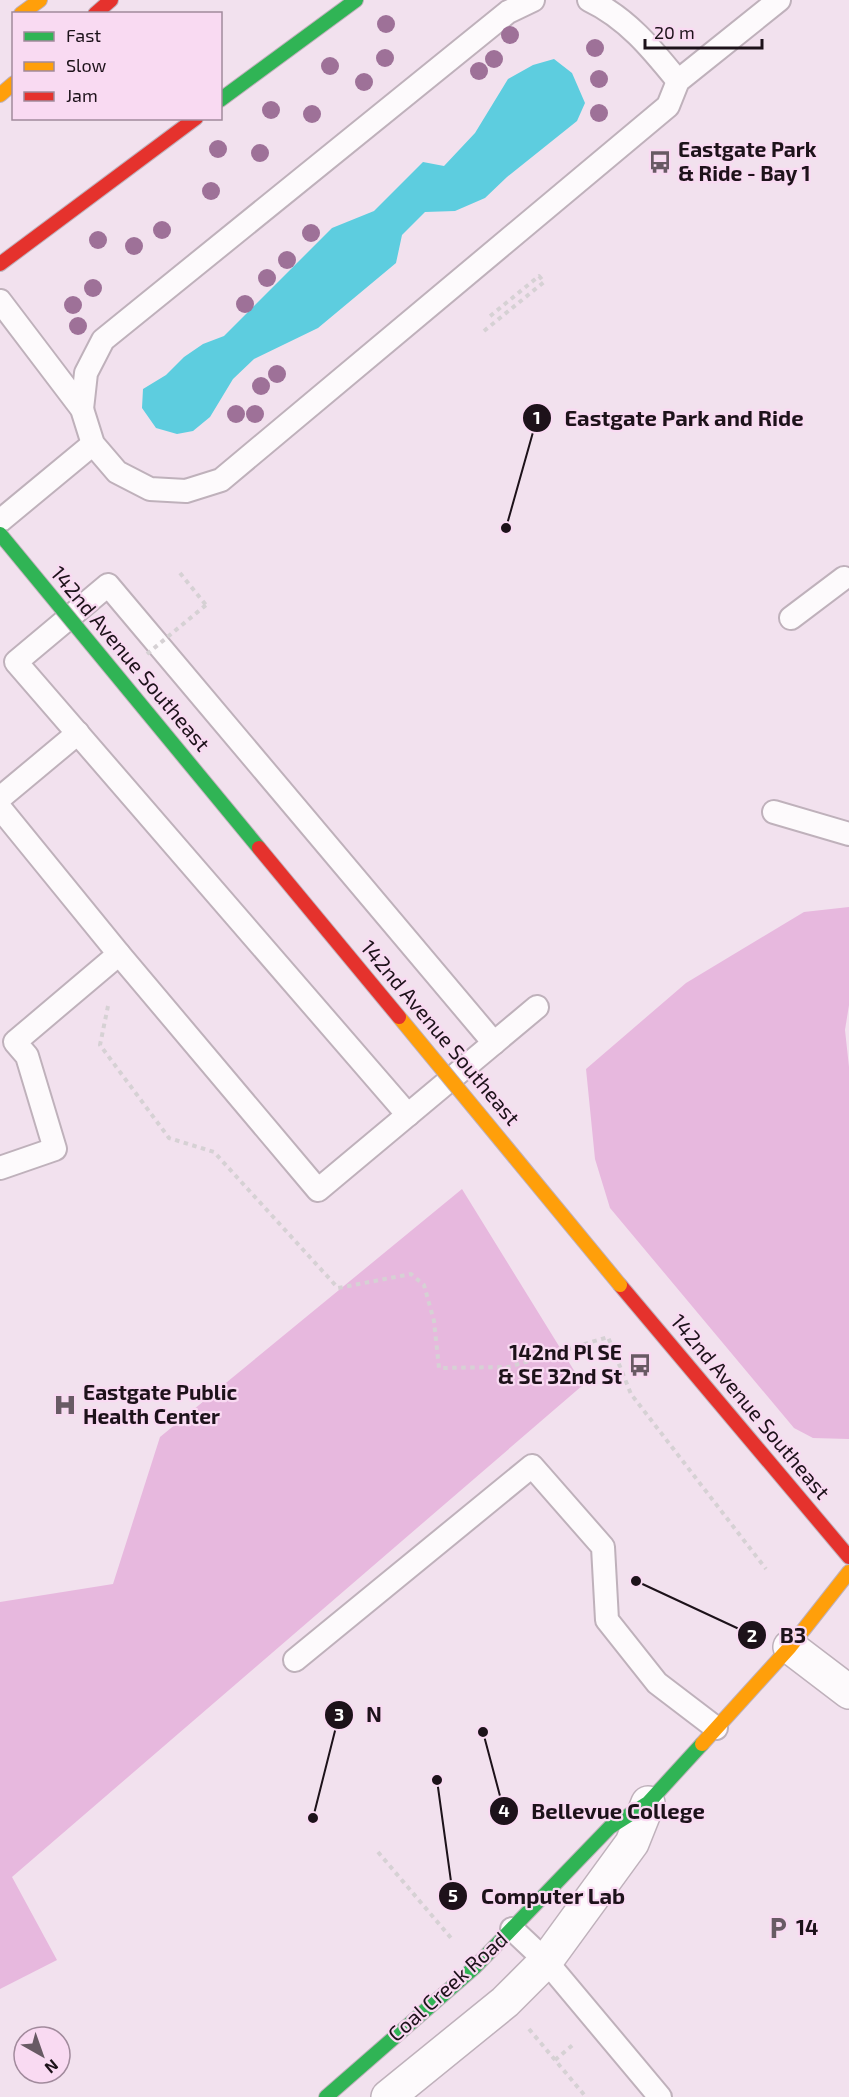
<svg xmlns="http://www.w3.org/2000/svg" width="849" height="2097" font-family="'Exo 2',sans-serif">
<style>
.green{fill:#e7b8de}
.water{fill:#5dcddf}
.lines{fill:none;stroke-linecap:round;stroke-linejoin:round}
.lane-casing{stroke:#bfb1bb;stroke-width:26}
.street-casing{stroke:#bfb1bb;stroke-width:36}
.fast-casing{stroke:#bfb1bb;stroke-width:16}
.slow-casing{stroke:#bfb1bb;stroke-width:16}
.jam-casing{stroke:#bfb1bb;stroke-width:16}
.path{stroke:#d6d1d4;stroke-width:4;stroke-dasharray:4.5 4.5;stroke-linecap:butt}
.lane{stroke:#fdfafc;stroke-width:22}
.street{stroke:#fdfafc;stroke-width:33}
.fast{stroke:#30b455;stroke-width:14}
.slow{stroke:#ff9f0a;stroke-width:14}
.jam{stroke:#e5322d;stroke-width:14}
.fast-bridge-casing{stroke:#bfb1bb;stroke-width:16;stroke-linecap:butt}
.slow-bridge-casing{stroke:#bfb1bb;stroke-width:16;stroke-linecap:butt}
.jam-bridge-casing{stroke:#bfb1bb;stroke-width:16;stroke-linecap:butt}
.path-bridge{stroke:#d6d1d4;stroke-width:4;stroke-dasharray:4.5 4.5;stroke-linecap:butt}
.fast-bridge{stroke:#30b455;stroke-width:14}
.slow-bridge{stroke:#ff9f0a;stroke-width:14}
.jam-bridge{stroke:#e5322d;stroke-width:14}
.tree{fill:#9e7198}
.labels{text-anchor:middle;stroke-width:4.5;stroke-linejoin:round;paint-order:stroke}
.poi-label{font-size:21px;font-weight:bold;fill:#1d121a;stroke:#f9daf2;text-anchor:start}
.street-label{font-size:21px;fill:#1d121a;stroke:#f9daf2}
.leader{fill:none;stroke:#1d121a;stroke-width:2}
.callout-dot{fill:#1d121a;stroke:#f9daf2;stroke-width:2}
.mark-label{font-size:18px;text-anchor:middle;font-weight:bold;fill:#fff}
.callout-label{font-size:22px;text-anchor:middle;font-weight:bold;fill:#1d121a;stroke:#f9daf2;stroke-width:4.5;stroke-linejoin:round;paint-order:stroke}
</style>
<rect width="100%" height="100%" fill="#f2e1ee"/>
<g class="green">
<path d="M 849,907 L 849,1005 L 845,1030 L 849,1067 L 849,1439 L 813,1438 L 794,1428 L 610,1208 L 595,1159 L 586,1069 L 686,983 L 804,912 Z"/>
<path d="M 462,1189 L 583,1385 L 12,1877 L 57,1960 L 0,1989 L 0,1602 L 113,1584 L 160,1437 Z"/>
</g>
<path class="water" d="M 554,59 L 572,73 L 585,103 L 577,121 L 507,177 L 485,198 L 455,211 L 425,212 L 402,235 L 396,263 L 318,328 L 254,359 L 233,379 L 210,417 L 193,431 L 177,434 L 156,428 L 142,408 L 143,389 L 166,375 L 184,357 L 203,344 L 224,336 L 332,228 L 374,211 L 423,162 L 444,166 L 475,133 L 508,79 L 533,65 Z"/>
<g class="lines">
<g class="lane-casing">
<g id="lane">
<path d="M 589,0 C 627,18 652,49 678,81"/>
<path d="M 0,301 L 82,409 L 93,444 L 117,472 L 150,489 L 186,491 L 221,480 L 668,106 L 678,81 L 779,0"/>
<path d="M 82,409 L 86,373 L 103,340 L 508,12 L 533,0"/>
<path d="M 0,521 L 93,444"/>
<path d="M 791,618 L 844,578"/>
<path d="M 0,798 L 78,733"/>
<path d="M 0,808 L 119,954 L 318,1190 L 537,1007"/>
<path d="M 774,812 L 849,834"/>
<path d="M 408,1115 L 16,662 L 108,585 L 494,1043"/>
<path d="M 0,1168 L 55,1149 L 27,1056 L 15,1042 L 119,954"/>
<path d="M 295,1660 L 532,1466 L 603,1547 L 607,1620 L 657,1683 L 716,1728"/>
<path d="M 512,1929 L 546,1961 L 660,2097"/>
</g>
</g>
<g class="street-casing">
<g id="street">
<path d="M 790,1647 L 849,1692"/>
<path d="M 388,2097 L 505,2002 L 546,1961 L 632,1843 L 648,1803"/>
</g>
</g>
<g class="fast-casing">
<g id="fast">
<path d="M 220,100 L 356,0"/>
<path d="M 326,2097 L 475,1967 L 610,1827 L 648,1803 L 702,1744"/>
</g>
</g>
<g class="slow-casing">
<g id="slow">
<path d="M 21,14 L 40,0"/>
<path d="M 0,95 L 14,83"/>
<path d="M 702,1744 L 790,1647 L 849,1572"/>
</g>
</g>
<g class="jam-casing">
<g id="jam">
<path d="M 95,14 L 111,0"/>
<path d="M 0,264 L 196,118"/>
<path d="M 620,1285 L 849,1557"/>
</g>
</g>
<g class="path">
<path d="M 484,331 L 544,282 L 539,276 L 489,317"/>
<path d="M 180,573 L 206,605"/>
<path d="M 108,1006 L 100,1045 L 169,1138 L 214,1152 L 338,1288 L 411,1274 L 424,1285 L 434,1321 L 439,1368 L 509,1367 L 608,1337 L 631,1394 L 766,1569"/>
<path d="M 378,1852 L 451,1938"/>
<path d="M 529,2029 L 586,2097"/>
<path d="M 555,2060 L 575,2043"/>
</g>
<use href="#lane" class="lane"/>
<use href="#street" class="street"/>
<use href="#fast" class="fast"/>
<use href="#slow" class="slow"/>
<use href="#jam" class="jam"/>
<g class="fast-bridge-casing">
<path id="fast-bridge" d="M 0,534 L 259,848"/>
</g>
<g class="slow-bridge-casing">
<path id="slow-bridge" d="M 399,1017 L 620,1285"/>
</g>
<g class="jam-bridge-casing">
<path id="jam-bridge" d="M 259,848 L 399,1017"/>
</g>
<path class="path-bridge" d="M 147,654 L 206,605"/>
<use href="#fast-bridge" class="fast-bridge"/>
<use href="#slow-bridge" class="slow-bridge"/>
<use href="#jam-bridge" class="jam-bridge"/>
</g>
<g class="tree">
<circle cx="386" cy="24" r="9"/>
<circle cx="510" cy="35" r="9"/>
<circle cx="595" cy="48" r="9"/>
<circle cx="385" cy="58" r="9"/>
<circle cx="494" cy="59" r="9"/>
<circle cx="330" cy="66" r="9"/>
<circle cx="479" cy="71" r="9"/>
<circle cx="599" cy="79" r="9"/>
<circle cx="364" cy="82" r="9"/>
<circle cx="271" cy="110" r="9"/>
<circle cx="599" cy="113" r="9"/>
<circle cx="312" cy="114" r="9"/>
<circle cx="218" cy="149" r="9"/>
<circle cx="260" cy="153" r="9"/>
<circle cx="211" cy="191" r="9"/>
<circle cx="162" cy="230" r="9"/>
<circle cx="311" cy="233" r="9"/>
<circle cx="98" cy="240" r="9"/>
<circle cx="134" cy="246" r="9"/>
<circle cx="287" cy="260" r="9"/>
<circle cx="267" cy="278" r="9"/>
<circle cx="93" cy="288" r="9"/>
<circle cx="245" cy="304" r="9"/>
<circle cx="73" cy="305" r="9"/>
<circle cx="78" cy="326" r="9"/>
<circle cx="277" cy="374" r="9"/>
<circle cx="261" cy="386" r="9"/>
<circle cx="236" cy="414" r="9"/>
<circle cx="255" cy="414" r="9"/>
</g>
<defs>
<g id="bus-bare" transform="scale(1.8)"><path d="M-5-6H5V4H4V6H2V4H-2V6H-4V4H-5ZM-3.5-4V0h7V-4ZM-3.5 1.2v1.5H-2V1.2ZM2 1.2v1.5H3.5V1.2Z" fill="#685a64" stroke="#f9daf2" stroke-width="2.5" paint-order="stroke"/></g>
<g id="hospital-bare" transform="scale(1.8)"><path d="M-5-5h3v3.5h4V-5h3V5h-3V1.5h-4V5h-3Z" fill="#685a64" stroke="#f9daf2" stroke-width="2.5" paint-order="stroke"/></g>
<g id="parking-bare" transform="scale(1.8)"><path d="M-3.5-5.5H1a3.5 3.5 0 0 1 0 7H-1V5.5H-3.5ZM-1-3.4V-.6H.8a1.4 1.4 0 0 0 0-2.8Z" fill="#685a64" stroke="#f9daf2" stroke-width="2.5" paint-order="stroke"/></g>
</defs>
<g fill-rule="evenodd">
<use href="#bus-bare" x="660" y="162"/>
<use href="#bus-bare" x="640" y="1365"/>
<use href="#hospital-bare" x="65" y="1405"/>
<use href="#parking-bare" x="778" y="1928"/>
</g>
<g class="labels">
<g class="poi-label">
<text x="678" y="157">Eastgate Park<tspan x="678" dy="24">&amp; Ride - Bay 1</tspan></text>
<text x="622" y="1360" text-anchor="end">142nd Pl SE<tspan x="622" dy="24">&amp; SE 32nd St</tspan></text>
<text x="83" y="1400">Eastgate Public<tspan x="83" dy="24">Health Center</tspan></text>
<text x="796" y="1935">14</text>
</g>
<g class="street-label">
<text transform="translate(130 659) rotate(50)" y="7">142nd Avenue Southeast</text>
<text transform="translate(440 1033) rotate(50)" y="7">142nd Avenue Southeast</text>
<text transform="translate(750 1407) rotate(50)" y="7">142nd Avenue Southeast</text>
<text transform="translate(448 1987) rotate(-42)" y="7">Coal Creek Road</text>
</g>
</g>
<path class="leader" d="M506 528L537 418M636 1581L752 1635M313 1818L339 1715M483 1732L504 1811M437 1780L453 1896"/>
<g class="callout-dot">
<circle cx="506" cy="528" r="6"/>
<circle cx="636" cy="1581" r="6"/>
<circle cx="313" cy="1818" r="6"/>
<circle cx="483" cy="1732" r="6"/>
<circle cx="437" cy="1780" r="6"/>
<circle cx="537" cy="418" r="15"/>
<circle cx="752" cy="1635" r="15"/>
<circle cx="339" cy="1715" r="15"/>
<circle cx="504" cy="1811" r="15"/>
<circle cx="453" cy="1896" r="15"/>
</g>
<g class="mark-label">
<text x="537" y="424">1</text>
<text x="752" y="1642">2</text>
<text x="339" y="1721">3</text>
<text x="504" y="1817">4</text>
<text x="453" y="1902">5</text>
</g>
<g class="callout-label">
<text x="684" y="426">Eastgate Park and Ride</text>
<text x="793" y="1643">B3</text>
<text x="374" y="1722">N</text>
<text x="618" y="1819">Bellevue College</text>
<text x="553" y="1904">Computer Lab</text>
</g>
<rect x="12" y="12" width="210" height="108" fill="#f9daf2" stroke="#a18a9c" stroke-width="1.5"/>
<rect x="24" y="32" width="30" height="9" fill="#30b455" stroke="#a18a9c" stroke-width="1.5"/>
<text x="66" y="42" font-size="18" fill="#1d121a">Fast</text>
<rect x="24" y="62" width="30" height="9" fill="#ff9f0a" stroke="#a18a9c" stroke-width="1.5"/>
<text x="66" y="72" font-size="18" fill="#1d121a">Slow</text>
<rect x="24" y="92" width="30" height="9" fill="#e5322d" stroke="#a18a9c" stroke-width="1.5"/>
<text x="66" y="102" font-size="18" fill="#1d121a">Jam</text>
<g transform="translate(42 2055) rotate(140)"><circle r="28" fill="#f9daf2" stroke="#a18a9c" stroke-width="1.5"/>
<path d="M0-4.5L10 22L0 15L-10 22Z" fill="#685a64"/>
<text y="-9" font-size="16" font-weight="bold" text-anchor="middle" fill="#1d121a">N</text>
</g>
<path d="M645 39v9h117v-9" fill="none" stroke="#1d121a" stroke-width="3"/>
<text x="654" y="39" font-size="18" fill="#1d121a" stroke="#f9daf2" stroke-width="4.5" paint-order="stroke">20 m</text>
</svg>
